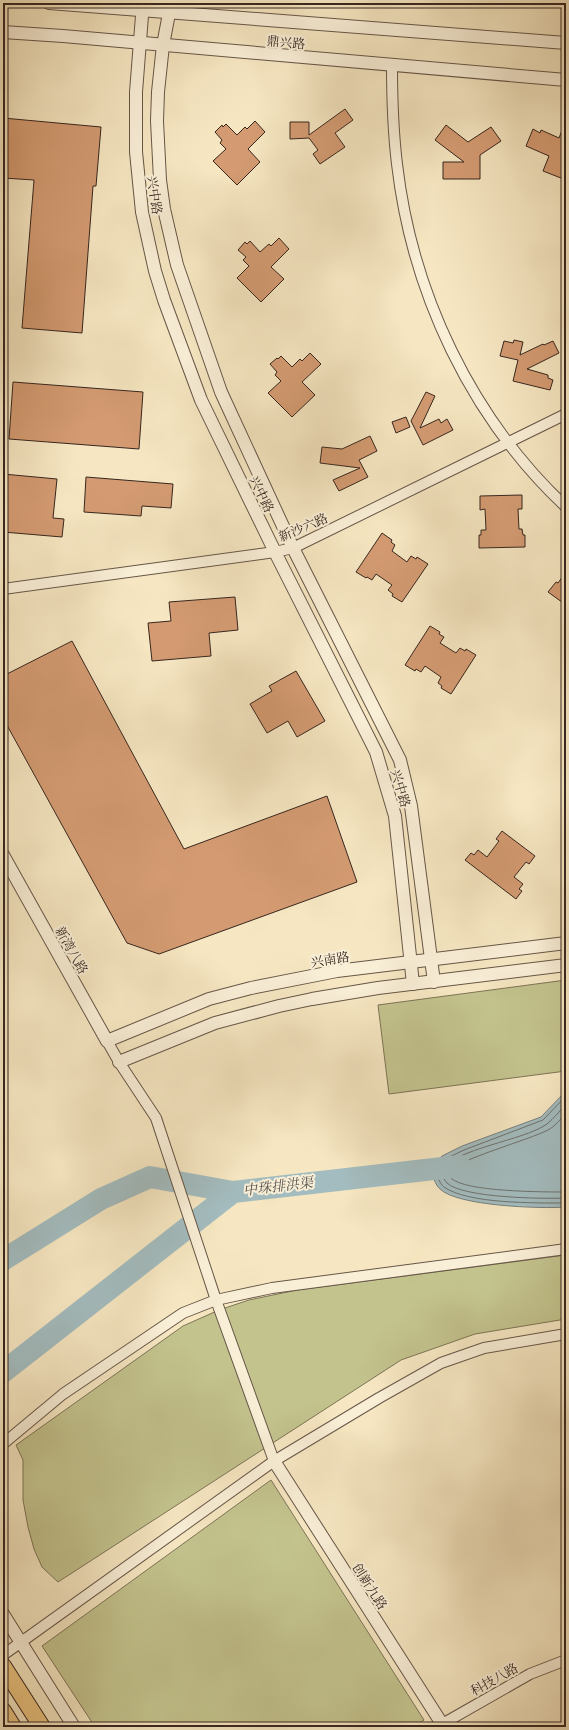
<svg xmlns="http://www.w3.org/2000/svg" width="569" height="1730" font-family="'IM FELL Double Pica','Noto Serif SC',serif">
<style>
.green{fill:#c3c38e;stroke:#7d7456}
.water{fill:#a3bcbf;stroke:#78807f}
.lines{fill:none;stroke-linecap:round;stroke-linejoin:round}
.shore{stroke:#6d716f;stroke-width:1}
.river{stroke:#a3bcbf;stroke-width:22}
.building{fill:#d49b72;stroke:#37261f}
.minor-casing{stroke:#675648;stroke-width:12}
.tertiary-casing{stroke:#675648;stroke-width:14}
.trunk-casing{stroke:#37261f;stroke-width:18}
.minor{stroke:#f9efd7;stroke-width:10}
.tertiary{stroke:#f9efd7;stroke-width:12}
.trunk{stroke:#ebc481;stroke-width:16}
.labels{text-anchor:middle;stroke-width:4;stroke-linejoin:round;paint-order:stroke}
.street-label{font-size:13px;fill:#37261f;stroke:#f9efd7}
.water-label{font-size:14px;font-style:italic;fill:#57534f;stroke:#f9efd7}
</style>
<rect width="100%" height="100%" fill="#f6e7c2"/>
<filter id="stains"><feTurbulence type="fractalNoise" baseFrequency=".005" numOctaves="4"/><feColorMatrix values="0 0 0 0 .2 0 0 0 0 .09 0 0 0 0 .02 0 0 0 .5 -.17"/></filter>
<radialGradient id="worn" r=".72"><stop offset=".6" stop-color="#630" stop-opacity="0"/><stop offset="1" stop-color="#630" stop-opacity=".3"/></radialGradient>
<g class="green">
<path d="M 566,980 L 566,1071 L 389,1094 L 378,1005 Z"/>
<path d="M 566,1255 L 566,1319 L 475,1334 L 401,1360 L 58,1582 L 42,1567 L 34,1549 L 28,1527 L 23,1500 L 23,1460 L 16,1445 L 183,1326 L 219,1310 L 249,1300 L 297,1290 Z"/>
<path d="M 271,1480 L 424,1720 L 414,1727 L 95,1727 L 42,1646 Z"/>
</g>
<path class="water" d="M 566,1091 L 566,1207 C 541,1209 457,1206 440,1189 C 435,1185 433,1175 430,1170 L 442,1156 L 462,1146 L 541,1117 Z"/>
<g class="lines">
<g class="shore">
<path d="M 566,1096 L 543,1120 L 464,1150 L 445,1159 L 435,1171 C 437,1176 440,1184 444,1187 C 468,1204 536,1203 566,1203"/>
<path d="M 566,1104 C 560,1111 554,1118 547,1124 C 523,1141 455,1148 441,1171 C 442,1175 444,1180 447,1183 C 463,1198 543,1199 566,1198"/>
<path d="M 566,1113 C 561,1119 554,1127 548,1130 C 529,1140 456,1160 448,1172 C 449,1173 450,1177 451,1178 C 464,1192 545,1192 566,1192"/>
</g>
<g class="river">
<path d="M 3,1260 L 101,1199 L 150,1177 L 233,1192"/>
<path d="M 3,1372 L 233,1192 L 460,1166"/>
</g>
</g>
<g class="building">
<path d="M 345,109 L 353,120 L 335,133 L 345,147 L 320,164 L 313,154 L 318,150 L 309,138 L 290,139 L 290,122 L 309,122 L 309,135 Z"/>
<path d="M 3,118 L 101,127 L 96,186 L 93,186 L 82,333 L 22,328 L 34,180 L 3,178 Z"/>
<path d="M 566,120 L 566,180 L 543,171 L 549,156 L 526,146 L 533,129 L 540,133 L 541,130 L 559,138 Z"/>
<path d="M 255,121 L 265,132 L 248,149 L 260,162 L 237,185 L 213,161 L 226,149 L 220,143 L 222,140 L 215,132 L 222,125 L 223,127 L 226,124 L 237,135 L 245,127 L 247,129 Z"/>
<path d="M 446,125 L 468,142 L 491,127 L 501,141 L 480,155 L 480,179 L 443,179 L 443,162 L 464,162 L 435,140 Z"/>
<path d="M 279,238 L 289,249 L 271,267 L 284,279 L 261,302 L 237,278 L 249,266 L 243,260 L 246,257 L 238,250 L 245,242 L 247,244 L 250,241 L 260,252 L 269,244 L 271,246 Z"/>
<path d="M 514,340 L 523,342 L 520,355 L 543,344 L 544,345 L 553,341 L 559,353 L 527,369 L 548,375 L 548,378 L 553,380 L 550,390 L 513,381 L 518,360 L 500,356 L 504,341 L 513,343 Z"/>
<path d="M 310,353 L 321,364 L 302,382 L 315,395 L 292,417 L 268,393 L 281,381 L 275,375 L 277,372 L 270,364 L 277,358 L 278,359 L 281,356 L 292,367 L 300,359 L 302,361 Z"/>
<path d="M 13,382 L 143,392 L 139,449 L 9,439 Z"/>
<path d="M 426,392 L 435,396 L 420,428 L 439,419 L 441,423 L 447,419 L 453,430 L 423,445 L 411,421 Z"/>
<path d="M 406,417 L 410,427 L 396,433 L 392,422 Z"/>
<path d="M 370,436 L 377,451 L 359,460 L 368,477 L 339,491 L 333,480 L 360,468 L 320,463 L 322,447 L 342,449 Z"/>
<path d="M 3,474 L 57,479 L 53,518 L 64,519 L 62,537 L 3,532 Z"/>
<path d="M 86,477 L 173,484 L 171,508 L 142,506 L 141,516 L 84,512 Z"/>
<path d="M 522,495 L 522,509 L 518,509 L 519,529 L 522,529 L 523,535 L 525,535 L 525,547 L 479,548 L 479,535 L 481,535 L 481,530 L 486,530 L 485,509 L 480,510 L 480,496 Z"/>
<path d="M 382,533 L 392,540 L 391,542 L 395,545 L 392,551 L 407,562 L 411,556 L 416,559 L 417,557 L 428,564 L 402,602 L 392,596 L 393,594 L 388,590 L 392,585 L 376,574 L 372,580 L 367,577 L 366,578 L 356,572 Z"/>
<path d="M 566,572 L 566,605 L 548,592 L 556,582 L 558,583 Z"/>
<path d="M 235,597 L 238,630 L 209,633 L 211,656 L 152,661 L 148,623 L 171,621 L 169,602 Z"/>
<path d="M 430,626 L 440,632 L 439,634 L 444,637 L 440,643 L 456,653 L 460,648 L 465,651 L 466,649 L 476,655 L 451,694 L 441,688 L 442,686 L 438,683 L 441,677 L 425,666 L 421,672 L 416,669 L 415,671 L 405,665 Z"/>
<path d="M 72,641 L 184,849 L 327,796 L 357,882 L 159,954 L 127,943 L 3,718 L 3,676 Z"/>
<path d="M 296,671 L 325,721 L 297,737 L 288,721 L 267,733 L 250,704 L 272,691 L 269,686 Z"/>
<path d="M 502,831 L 535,856 L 529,864 L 526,862 L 514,877 L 523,884 L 519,889 L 522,891 L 516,899 L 465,860 L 471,853 L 474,855 L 478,850 L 487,857 L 499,841 L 496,839 Z"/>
</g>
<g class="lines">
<g class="minor-casing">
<g id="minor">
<path d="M 392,65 C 392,98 393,131 397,164 C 412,293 471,418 566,507"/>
<path d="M 3,589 L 275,552 L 293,548 L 566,414"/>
<path d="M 107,1041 L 119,1062 L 156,1118 L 216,1300 L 274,1461"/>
<path d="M 3,1444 L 63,1394 L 183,1313 L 216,1300 L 272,1288 L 566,1249"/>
<path d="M 3,1655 L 274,1461 L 379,1398 L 441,1363 L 484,1348 L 566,1334"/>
<path d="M 437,1727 L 530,1674 L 566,1660"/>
</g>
</g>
<g class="tertiary-casing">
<g id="tertiary">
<path d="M 49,3 L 566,43"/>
<path d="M 143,3 L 136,92 L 136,152 L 142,212 L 155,271 L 164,300 L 201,400 L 275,552 L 376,752 L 395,816 L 413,984"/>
<path d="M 171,3 L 163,45 L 158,92 L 157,121 L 160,180 L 164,209 L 177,265 L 221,392 L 293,548 L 400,760 L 411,806 L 434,982"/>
<path d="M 3,32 L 63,36 L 566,80"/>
<path d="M 3,855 L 107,1041 L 209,999 L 251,988 L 337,971 L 566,943"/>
<path d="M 119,1062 L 215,1023 L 279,1006 L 312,999 L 378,988 L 566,965"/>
<path d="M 274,1461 L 444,1727"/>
<path d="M 3,1614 L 74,1727"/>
</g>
</g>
<g class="trunk-casing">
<g id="trunk">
<path d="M 3,1666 L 42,1727"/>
<path d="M 3,1711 L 13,1727"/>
</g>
</g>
<use href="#minor" class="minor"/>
<use href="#tertiary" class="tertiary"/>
<use href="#trunk" class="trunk"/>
</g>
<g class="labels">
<g class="street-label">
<text transform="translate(286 42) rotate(5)" y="5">鼎兴路</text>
<text transform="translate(155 195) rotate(82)" y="5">兴中路</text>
<text transform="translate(262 494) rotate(64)" y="5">兴中路</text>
<text transform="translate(303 527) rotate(-23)" y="5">新沙六路</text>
<text transform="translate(401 788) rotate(74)" y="5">兴中路</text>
<text transform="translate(72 950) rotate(61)" y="5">新湾八路</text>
<text transform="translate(330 959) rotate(-9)" y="5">兴南路</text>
<text transform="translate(370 1586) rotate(57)" y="5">创新九路</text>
<text transform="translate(494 1679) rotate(-29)" y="5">科技八路</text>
</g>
<g class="water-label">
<text transform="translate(278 1186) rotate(-7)" y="5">中珠排洪渠</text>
</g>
</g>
<rect width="569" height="1730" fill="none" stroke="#f6e7c2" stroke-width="16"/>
<rect x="4" y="4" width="561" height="1722" fill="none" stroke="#37261f" stroke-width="2"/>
<rect x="8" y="8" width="553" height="1714" fill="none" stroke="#37261f"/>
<rect width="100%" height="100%" filter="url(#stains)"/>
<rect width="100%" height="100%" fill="url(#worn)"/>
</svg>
